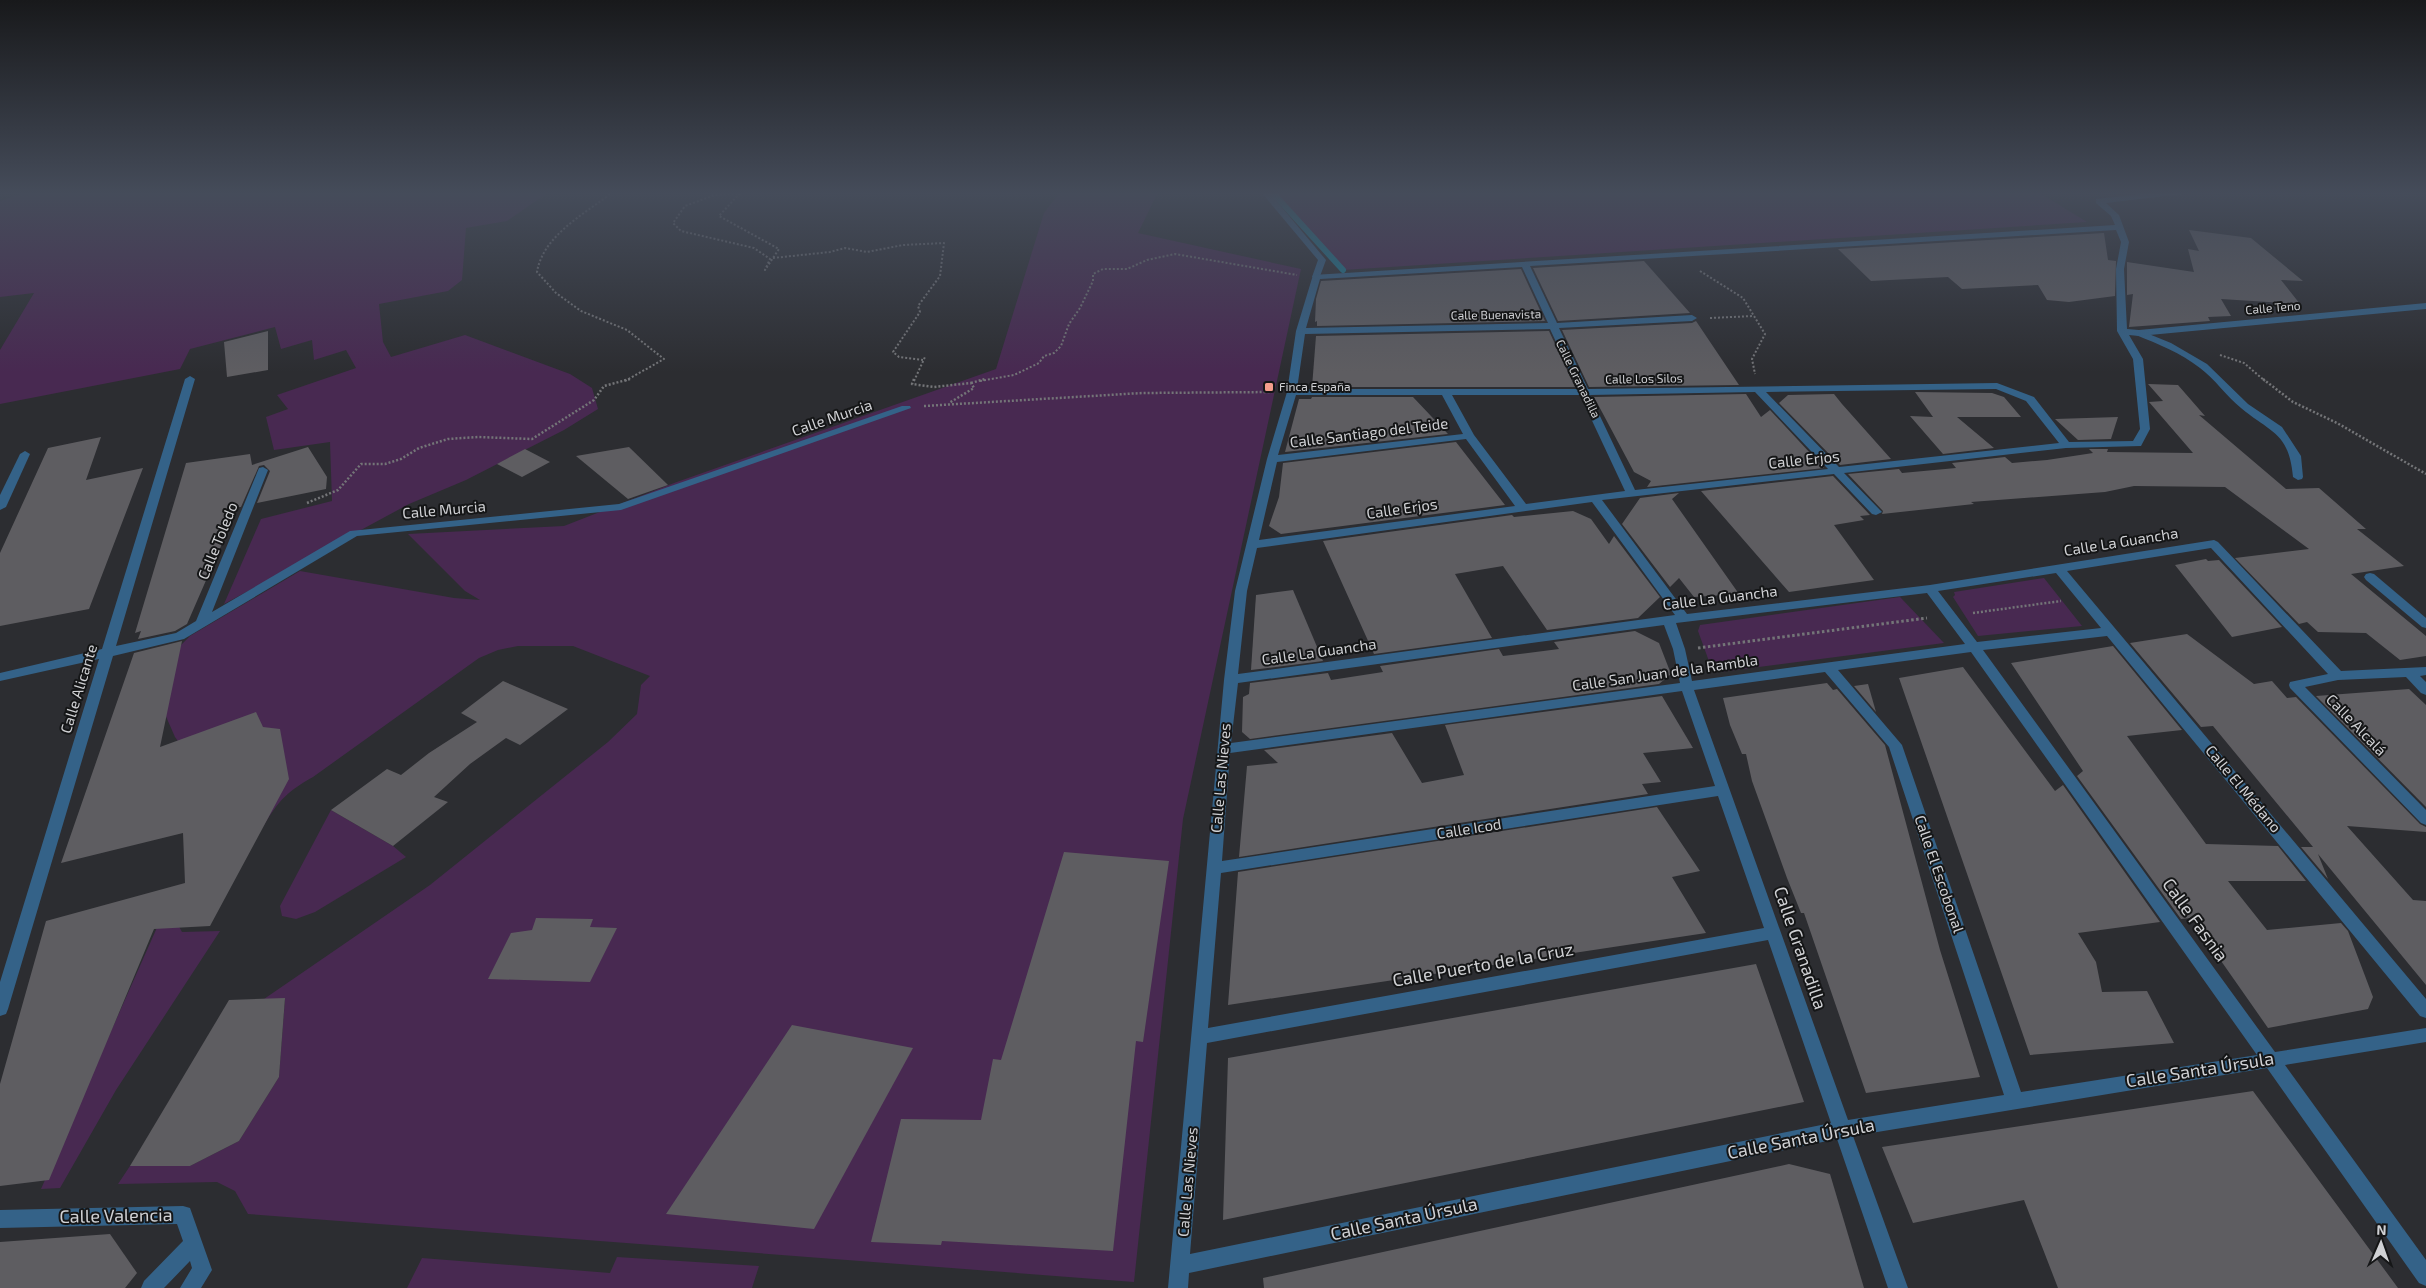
<svg xmlns="http://www.w3.org/2000/svg" width="2426" height="1288" font-family="'Exo 2',sans-serif">
<style>
.green{fill:#482951}
.lines{fill:none;stroke-linecap:round;stroke-linejoin:round}
.stream{stroke:#177b95;stroke-width:6}
.building{fill:#5e5d61}
.path-far2{stroke:#747578;stroke-width:2;stroke-dasharray:2 2;stroke-linecap:butt}
.path-far1{stroke:#747578;stroke-width:2.5;stroke-dasharray:2 2;stroke-linecap:butt}
.path{stroke:#747578;stroke-width:3;stroke-dasharray:2.5 2.5;stroke-linecap:butt}
.service{fill:#346288;fill-rule:evenodd}
.minor{fill:#346288;fill-rule:evenodd}
.poi-dot{fill:#f49d8c;stroke:#151617;stroke-width:2}
.labels{text-anchor:middle;stroke-width:4;stroke-linejoin:round;paint-order:stroke}
.far-street-label{font-size:12px;fill:#d0d1d4;stroke:#151617}
.far-poi-label{font-size:12px;fill:#d0d1d4;stroke:#151617;text-anchor:start}
.street-label{font-size:15px;fill:#d0d1d4;stroke:#151617}
.near-street-label{font-size:18px;fill:#d0d1d4;stroke:#151617}
</style>
<rect width="100%" height="100%" fill="#2c2d31"/>
<g class="green">
<path d="M 26,192 L 549,192 L 507,221 L 466,228 L 462,280 L 448,291 L 379,304 L 383,342 L 391,357 L 465,335 L 570,374 L 592,388 L 598,409 L 564,430 L 466,480 L 409,504 L 224,604 L 261,519 L 332,501 L 330,442 L 274,450 L 266,417 L 288,409 L 277,395 L 356,368 L 346,350 L 314,360 L 312,340 L 281,349 L 275,327 L 190,349 L 180,369 L 0,404 L 0,350 L 34,293 L 0,297 L 0,201 Z"/>
<path d="M 1060,192 L 1158,192 L 1138,233 L 1301,269 L 1183,819 L 1134,1282 L 248,1214 L 235,1191 L 217,1182 L 118,1184 L 130,1166 L 190,1166 L 239,1141 L 279,1077 L 285,999 L 264,999 L 430,885 L 608,742 L 637,714 L 641,685 L 650,676 L 573,646 L 518,646 L 498,650 L 479,658 L 313,777 C 288,791 279,800 264,825 L 188,755 L 175,737 L 164,712 L 176,650 L 190,636 L 300,571 L 454,598 L 480,600 L 465,591 L 408,534 L 564,526 L 674,483 L 996,369 L 1044,213 Z"/>
<path d="M 1273,192 L 2038,192 L 2087,222 L 1343,270 Z"/>
<path d="M 2044,578 L 2082,626 L 1978,636 L 1953,597 L 1955,595 L 1954,592 Z"/>
<path d="M 1900,597 L 1944,643 L 1720,672 L 1710,664 L 1698,631 L 1700,625 Z"/>
<path d="M 331,810 L 393,846 L 406,857 L 315,912 L 296,919 L 282,916 L 280,906 Z"/>
<path d="M 167,905 L 182,932 L 220,931 L 116,1090 L 60,1188 L 41,1189 Z"/>
<path d="M 617,1257 L 759,1266 L 752,1288 L 407,1288 L 422,1258 L 610,1273 Z"/>
</g>
<g class="lines">
<path class="stream" d="M 1272,192 L 1343,270"/>
</g>
<g class="building">
<path d="M 2189,230 L 2251,238 L 2303,281 L 2281,280 L 2300,304 L 2221,299 L 2231,316 L 2208,317 L 2210,321 L 2129,327 L 2133,294 L 2127,295 L 2127,262 L 2194,272 L 2188,249 L 2199,251 Z"/>
<path d="M 2104,233 L 2108,260 L 2116,261 L 2115,296 L 2069,302 L 2047,300 L 2038,285 L 1962,289 L 1948,277 L 1871,281 L 1838,249 Z"/>
<path d="M 1644,261 L 1690,313 L 1558,321 L 1533,268 Z"/>
<path d="M 1521,269 L 1545,321 L 1317,326 L 1317,321 L 1315,322 L 1316,299 L 1321,281 Z"/>
<path d="M 1696,321 L 1739,385 L 1589,387 L 1562,330 L 1692,323 Z"/>
<path d="M 268,331 L 268,370 L 227,377 L 224,342 Z"/>
<path d="M 1549,331 L 1575,387 L 1312,387 L 1316,336 Z"/>
<path d="M 2148,384 L 2178,385 L 2205,416 L 2199,415 L 2286,489 L 2319,488 L 2366,529 L 2357,529 L 2404,566 L 2351,574 L 2426,636 L 2426,656 L 2400,660 L 2366,633 L 2318,632 L 2307,622 L 2299,624 L 2235,558 L 2309,549 L 2225,487 L 2134,486 L 2105,492 L 1971,502 L 1974,504 L 1882,514 L 1883,511 L 1848,474 L 1899,469 L 1902,473 L 1956,468 L 1952,463 L 2005,457 L 2012,463 L 2047,460 L 2093,453 L 2089,449 L 2108,449 L 2107,452 L 2193,453 L 2149,402 L 2163,401 Z"/>
<path d="M 1915,392 L 1992,393 L 2004,397 L 2021,417 L 1957,417 L 1994,448 L 1943,454 L 1910,416 L 1933,417 Z"/>
<path d="M 1746,394 L 1761,417 L 1770,410 L 1824,468 L 1647,487 L 1651,481 L 1634,472 L 1594,397 Z"/>
<path d="M 1834,394 L 1842,404 L 1891,459 L 1840,465 L 1779,403 L 1788,395 Z"/>
<path d="M 1312,397 L 1413,397 L 1448,434 L 1285,452 L 1299,399 L 1311,399 Z"/>
<path d="M 2118,417 L 2111,439 L 2078,440 L 2055,419 Z"/>
<path d="M 101,437 L 86,480 L 143,468 L 89,609 L 0,626 L 0,553 L 48,448 Z"/>
<path d="M 1456,442 L 1505,505 L 1281,534 L 1269,526 L 1279,497 L 1283,463 Z"/>
<path d="M 308,447 L 327,477 L 326,489 L 257,503 L 270,471 L 264,465 L 259,466 L 241,507 L 238,507 L 187,624 L 175,631 L 138,639 L 141,631 L 135,633 L 186,463 L 250,454 L 252,465 Z"/>
<path d="M 629,447 L 668,485 L 628,499 L 576,456 Z"/>
<path d="M 525,449 L 550,462 L 522,477 L 497,464 Z"/>
<path d="M 1833,476 L 1870,515 L 1860,516 L 1864,520 L 1834,525 L 1874,580 L 1789,592 L 1701,491 Z"/>
<path d="M 1679,493 L 1672,499 L 1739,594 L 1694,597 L 1679,578 L 1670,587 L 1622,524 L 1640,498 Z"/>
<path d="M 1573,511 L 1591,519 L 1609,544 L 1614,536 L 1660,597 L 1638,618 L 1547,630 L 1503,566 L 1455,574 L 1492,638 L 1374,654 L 1323,541 L 1512,515 L 1514,517 Z"/>
<path d="M 2206,559 L 2208,561 L 2219,560 L 2282,627 L 2232,637 L 2175,565 Z"/>
<path d="M 1293,590 L 1323,661 L 1251,670 L 1256,595 Z"/>
<path d="M 1635,631 L 1659,643 L 1671,674 L 1659,684 L 1250,739 L 1242,732 L 1243,697 L 1249,694 L 1250,683 L 1328,673 L 1331,680 L 1383,672 L 1380,666 L 1499,649 L 1503,656 L 1559,649 L 1554,642 Z"/>
<path d="M 2187,634 L 2254,684 L 2272,681 L 2287,698 L 2296,697 L 2420,824 L 2426,827 L 2426,832 L 2347,826 L 2413,900 L 2426,901 L 2426,985 L 2318,854 L 2328,879 L 2301,847 L 2313,847 L 2213,726 L 2201,727 L 2130,643 Z"/>
<path d="M 182,641 L 160,747 L 256,712 L 263,727 L 280,729 L 289,779 L 210,926 L 154,929 L 49,1180 L 0,1186 L 0,1084 L 46,921 L 185,883 L 183,833 L 61,863 L 134,653 Z"/>
<path d="M 2113,646 L 2182,730 L 2127,736 L 2206,844 L 2278,846 L 2306,881 L 2228,881 L 2267,930 L 2341,923 L 2348,931 L 2373,997 L 2368,1009 L 2268,1028 L 2191,918 L 2181,919 L 2077,776 L 2083,771 L 2011,663 Z"/>
<path d="M 1963,667 L 2055,791 L 2063,785 L 2160,922 L 2078,933 L 2096,962 L 2102,992 L 2147,991 L 2174,1043 L 2030,1055 L 1899,678 Z"/>
<path d="M 503,681 L 568,709 L 520,745 L 506,738 L 470,764 L 434,797 L 448,802 L 393,846 L 331,810 L 387,769 L 401,775 L 429,753 L 477,722 L 461,713 Z"/>
<path d="M 1827,683 L 1833,690 L 1837,689 L 1885,745 L 1940,950 L 1980,1077 L 1866,1093 L 1804,913 L 1801,913 L 1787,878 L 1752,781 L 1746,754 L 1742,754 L 1730,725 L 1723,698 Z"/>
<path d="M 1868,684 L 1876,712 L 1854,686 Z"/>
<path d="M 2409,689 L 2426,705 L 2426,807 L 2316,696 Z"/>
<path d="M 1662,696 L 1693,748 L 1643,753 L 1661,782 L 1642,784 L 1648,794 L 1239,857 L 1247,766 L 1278,763 L 1264,750 L 1392,733 L 1422,783 L 1464,775 L 1445,725 Z"/>
<path d="M 1657,807 L 1700,871 L 1672,877 L 1706,933 L 1228,1005 L 1238,872 Z"/>
<path d="M 1064,852 L 1169,861 L 1143,1042 L 1136,1041 L 1113,1251 L 942,1241 L 941,1245 L 871,1242 L 901,1119 L 981,1120 L 993,1059 L 1001,1060 Z"/>
<path d="M 536,918 L 593,919 L 590,927 L 617,928 L 590,982 L 488,979 L 511,933 L 532,930 Z"/>
<path d="M 1756,964 L 1804,1102 L 1223,1220 L 1228,1058 Z"/>
<path d="M 285,998 L 279,1077 L 239,1141 L 190,1166 L 130,1166 L 229,1000 Z"/>
<path d="M 792,1025 L 913,1048 L 814,1229 L 666,1214 Z"/>
<path d="M 2253,1091 L 2398,1288 L 2058,1288 L 2024,1200 L 1913,1223 L 1882,1147 Z"/>
<path d="M 1789,1164 L 1830,1174 L 1864,1288 L 1264,1288 L 1263,1278 Z"/>
<path d="M 110,1234 L 137,1273 L 125,1288 L 0,1288 L 0,1242 Z"/>
</g>
<g class="lines">
<g class="path-far2">
<path d="M 613,192 C 586,213 543,235 537,272 L 556,293 L 581,311 L 627,330 L 664,359 L 625,381"/>
<path d="M 740,193 L 719,216 L 779,249 L 765,270 L 770,259 L 754,248 L 681,231 L 673,223 L 685,206 L 715,195 Z"/>
<path d="M 773,258 L 830,252 L 845,248 L 867,252 L 903,245 L 944,243 L 940,276 L 918,306 L 920,312 L 893,352 L 899,357 L 923,360"/>
<path d="M 1700,271 L 1743,298 L 1765,334 L 1752,359 L 1755,374"/>
<path d="M 1710,318 L 1754,316"/>
<path d="M 2220,355 L 2244,363 L 2265,381"/>
<path d="M 914,381 L 925,357"/>
<path d="M 980,381 L 1014,375 L 1039,363 L 1044,356 L 1054,353 L 1061,346 L 1069,324 L 1080,308 L 1093,281 L 1093,274 L 1103,269 L 1127,269 L 1147,260 L 1175,254 L 1297,275"/>
</g>
<g class="path-far1">
<path d="M 914,379 L 912,384 L 934,387 L 971,383 L 974,388 L 949,403"/>
<path d="M 2263,379 L 2293,402 L 2337,423 L 2426,474"/>
<path d="M 971,383 L 985,379"/>
<path d="M 924,406 L 1142,393 L 1272,392"/>
<path d="M 307,503 L 338,490 L 361,464 L 385,464 L 401,459 L 419,448 L 448,439 L 478,437 L 532,439 L 594,400 L 604,386 L 630,379"/>
<path d="M 1973,613 L 2061,601"/>
</g>
<path class="path" d="M 1698,648 L 1927,618"/>
<g class="service">
<path d="M 1261,192 L 1269,192 L 1326,260 L 1319,279 L 1312,277 L 1318,260 Z"/>
<path d="M 2139,330 L 2171,343 L 2207,364 L 2248,404 L 2282,427 L 2301,456 L 2303,477 L 2302,479 L 2298,480 L 2293,477 C 2289,432 2271,433 2241,408 C 2226,396 2215,379 2200,368 C 2181,353 2158,344 2136,335 L 2134,333 Z"/>
</g>
<g class="minor">
<path d="M 2161,192 L 2186,192 L 2182,194 L 2106,203 L 2119,215 L 2129,242 L 2124,269 L 2127,329 L 2139,330 L 2426,303 L 2426,309 L 2139,336 L 2129,335 L 2143,359 L 2150,429 L 2141,446 L 2066,448 L 1844,473 L 1880,510 L 1882,512 L 1876,515 L 1872,514 L 1834,474 L 1602,500 L 1687,614 L 1930,585 L 2214,540 L 2218,542 L 2341,671 L 2426,667 L 2426,675 L 2420,676 L 2426,682 L 2426,695 L 2421,693 L 2406,677 L 2338,680 L 2305,687 L 2426,810 L 2426,825 L 2421,823 L 2290,688 L 2289,685 L 2290,682 L 2328,674 L 2211,548 L 2067,571 L 2426,999 L 2426,1018 L 2420,1016 L 2107,636 L 1983,650 L 2275,1052 L 2426,1028 L 2426,1042 L 2285,1065 L 2426,1260 L 2426,1286 L 2419,1283 L 2267,1068 L 1853,1136 L 1908,1288 L 1888,1288 L 1837,1139 L 1189,1273 L 1188,1288 L 1168,1288 L 1224,680 L 1235,591 L 1267,459 L 1287,392 L 1296,331 L 1313,275 L 2115,225 L 2111,216 L 2096,203 L 2096,199 ZM 2116,230 L 2121,242 L 2116,269 L 2117,331 L 2133,359 L 2140,429 L 2133,441 L 2069,442 L 2034,397 L 1997,383 L 1588,389 L 1559,328 L 1692,321 L 1697,318 L 1692,315 L 1557,323 L 1530,266 ZM 1522,267 L 1548,323 L 1306,328 L 1320,279 ZM 1550,329 L 1578,389 L 1297,389 L 1305,334 ZM 1996,389 L 2026,401 L 2059,443 L 1839,467 L 1766,392 ZM 1755,392 L 1828,469 L 1635,490 L 1590,395 ZM 1296,395 L 1442,395 L 1463,434 L 1278,455 ZM 1452,395 L 1580,395 L 1625,491 L 1526,504 L 1474,435 ZM 1466,439 L 1515,506 L 1259,540 L 1277,462 ZM 1592,502 L 1675,615 L 1238,674 L 1247,591 L 1257,548 ZM 2056,573 L 2101,628 L 1977,642 L 1938,591 ZM 1927,593 L 1965,644 L 1692,681 L 1685,649 L 1676,623 ZM 1664,625 L 1673,649 L 1680,683 L 1231,743 L 1238,683 ZM 1971,652 L 2257,1055 L 2021,1092 L 1902,745 L 1838,670 ZM 1825,672 L 1889,747 L 2004,1095 L 1848,1120 L 1694,690 ZM 1682,691 L 1715,786 L 1222,861 L 1230,753 ZM 1718,796 L 1764,928 L 1208,1028 L 1221,873 ZM 1768,940 L 1831,1123 L 1190,1254 L 1207,1043 Z"/>
<path d="M 190,376 L 195,379 L 116,646 L 176,633 L 196,621 L 259,468 L 263,467 L 268,470 L 212,612 L 350,531 L 619,504 L 902,406 L 910,406 L 911,408 L 621,510 L 357,536 L 184,639 L 113,656 L 8,1009 L 6,1014 L 0,1016 L 0,982 L 99,659 L 0,681 L 0,673 L 102,649 L 185,379 Z"/>
<path d="M 25,451 L 30,454 L 6,507 L 0,510 L 0,495 L 20,454 Z"/>
<path d="M 2370,573 L 2374,574 L 2426,618 L 2426,628 L 2422,627 L 2366,580 L 2364,577 L 2366,574 Z"/>
<path d="M 183,1206 L 190,1208 L 212,1270 L 201,1288 L 180,1288 L 192,1268 L 190,1261 L 164,1288 L 141,1288 L 144,1281 L 183,1241 L 177,1224 L 0,1228 L 0,1210 Z"/>
</g>
</g>
<linearGradient id="sky" x2="0" y2="1"><stop stop-color="#18191b"/><stop offset="0.52" stop-color="#454c5a"/><stop offset="1" stop-color="#454c5a" stop-opacity="0"/></linearGradient>
<rect width="2426" height="372" fill="url(#sky)"/>
<rect class="poi-dot" x="1264" y="382" width="10" height="10" rx="2.5"/>
<g class="labels">
<g class="far-street-label">
<text transform="translate(2273 308) rotate(-5)" y="4">Calle Teno</text>
<text transform="translate(1496 315) rotate(-1)" y="4">Calle Buenavista</text>
<text transform="translate(1578 379) rotate(64)" y="4">Calle Granadilla</text>
<text transform="translate(1644 379) rotate(-1)" y="4">Calle Los Silos</text>
</g>
<g class="far-poi-label">
<text x="1279" y="391">Finca España</text>
</g>
<g class="street-label">
<text transform="translate(832 418) rotate(-19)" y="5">Calle Murcia</text>
<text transform="translate(1369 433) rotate(-7)" y="5">Calle Santiago del Teide</text>
<text transform="translate(1804 460) rotate(-6)" y="5">Calle Erjos</text>
<text transform="translate(1402 509) rotate(-8)" y="5">Calle Erjos</text>
<text transform="translate(444 510) rotate(-5)" y="5">Calle Murcia</text>
<text transform="translate(218 541) rotate(-68)" y="5">Calle Toledo</text>
<text transform="translate(2121 542) rotate(-9)" y="5">Calle La Guancha</text>
<text transform="translate(1720 598) rotate(-7)" y="5">Calle La Guancha</text>
<text transform="translate(1319 652) rotate(-8)" y="5">Calle La Guancha</text>
<text transform="translate(1665 673) rotate(-8)" y="5">Calle San Juan de la Rambla</text>
<text transform="translate(79 689) rotate(-73)" y="5">Calle Alicante</text>
<text transform="translate(2356 725) rotate(46)" y="5">Calle Alcalá</text>
<text transform="translate(1221 778) rotate(-85)" y="5">Calle Las Nieves</text>
<text transform="translate(2243 789) rotate(50)" y="5">Calle El Médano</text>
<text transform="translate(1469 829) rotate(-9)" y="5">Calle Icod</text>
<text transform="translate(1939 874) rotate(71)" y="5">Calle El Escobonal</text>
<text transform="translate(1188 1182) rotate(-85)" y="5">Calle Las Nieves</text>
</g>
<g class="near-street-label">
<text transform="translate(2195 920) rotate(54)" y="6">Calle Fasnia</text>
<text transform="translate(1800 948) rotate(71)" y="6">Calle Granadilla</text>
<text transform="translate(1483 965) rotate(-10)" y="6">Calle Puerto de la Cruz</text>
<text transform="translate(2200 1070) rotate(-9)" y="6">Calle Santa Úrsula</text>
<text transform="translate(1801 1139) rotate(-11)" y="6">Calle Santa Úrsula</text>
<text transform="translate(116 1216) rotate(-1)" y="6">Calle Valencia</text>
<text transform="translate(1404 1219) rotate(-12)" y="6">Calle Santa Úrsula</text>
</g>
</g>
<g transform="translate(2381 1243) rotate(2)" stroke="#151617" stroke-width="4" paint-order="stroke">
<path d="M0-4L9 19L0 12L-9 19Z" fill="#d0d1d4"/>
<text y="-8" font-size="14" font-weight="bold" text-anchor="middle" fill="#d0d1d4">N</text>
</g>
</svg>
